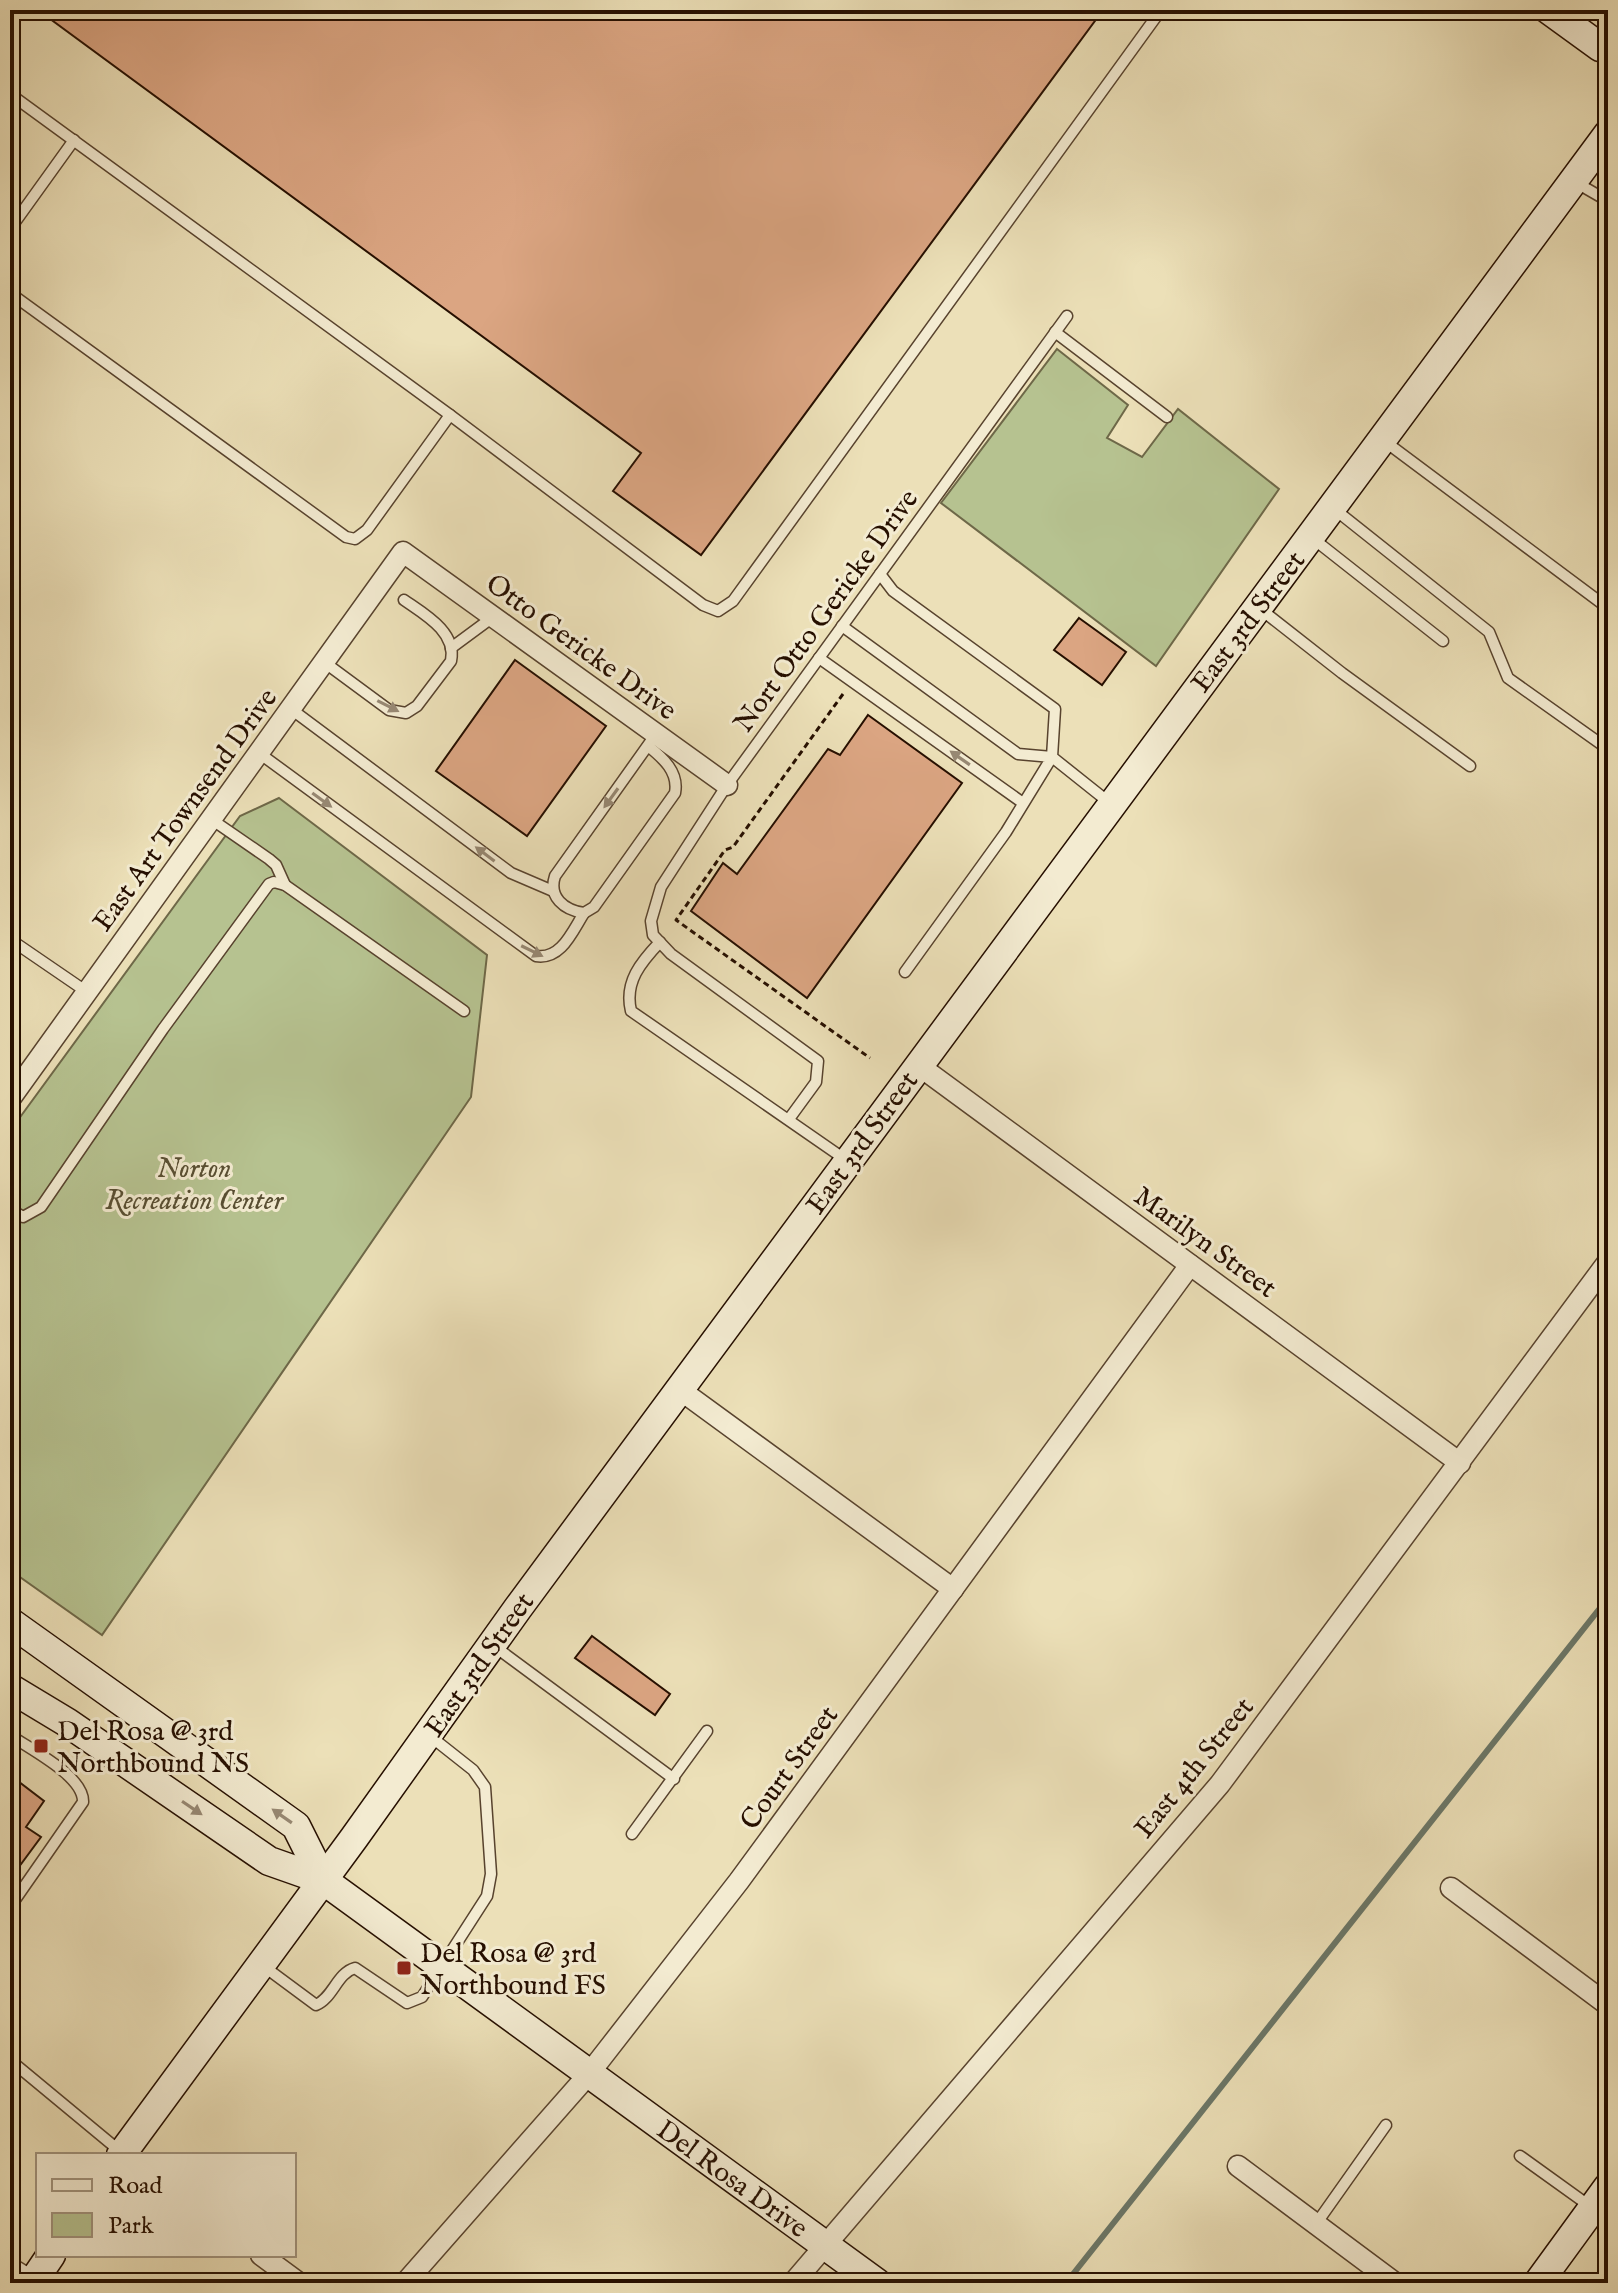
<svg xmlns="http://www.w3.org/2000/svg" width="1618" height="2293" font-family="'IM FELL English',serif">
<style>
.green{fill:#b6c290;stroke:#6e6848;stroke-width:2}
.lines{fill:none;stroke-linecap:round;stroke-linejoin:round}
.stream{stroke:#6b7768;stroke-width:6}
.building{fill:#dba582;stroke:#260f00;stroke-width:2}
.lane-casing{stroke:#58432e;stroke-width:13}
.street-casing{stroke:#58432e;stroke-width:23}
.secondary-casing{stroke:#260f00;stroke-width:31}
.path{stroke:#260f00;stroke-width:3;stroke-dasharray:6 4;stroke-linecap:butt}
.lane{stroke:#f3ebd1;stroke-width:10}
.street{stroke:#f3ebd1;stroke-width:20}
.secondary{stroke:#f3ebd1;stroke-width:28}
.oneway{fill:#978873}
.poi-dot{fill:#8f2418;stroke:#f3ebd1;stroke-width:3}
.labels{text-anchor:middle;stroke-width:6;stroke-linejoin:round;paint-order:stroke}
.street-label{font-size:28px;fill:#260f00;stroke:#f3ebd1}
.park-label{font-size:28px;font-style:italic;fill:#584e32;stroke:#f3ebd1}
.poi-label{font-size:28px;fill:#260f00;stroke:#f3ebd1;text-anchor:start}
</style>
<rect width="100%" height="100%" fill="#ece0b8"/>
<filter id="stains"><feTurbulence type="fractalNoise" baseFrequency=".0025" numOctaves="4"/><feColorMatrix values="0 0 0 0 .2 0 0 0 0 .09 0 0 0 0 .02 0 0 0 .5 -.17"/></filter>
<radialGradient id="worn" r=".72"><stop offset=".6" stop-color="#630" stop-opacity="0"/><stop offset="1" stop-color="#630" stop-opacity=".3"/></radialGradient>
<g class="green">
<path d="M 1057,349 L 1128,405 L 1107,438 L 1142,457 L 1178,409 L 1279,489 L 1156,666 L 941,503 Z"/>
<path d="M 279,798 L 487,955 L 471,1097 L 102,1635 L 10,1570 L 10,1131 L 240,816 Z"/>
</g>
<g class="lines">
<path class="stream" d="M 1066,2283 L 1608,1598"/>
</g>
<g class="building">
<path d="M 38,10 L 1103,10 L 701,555 L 613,491 L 641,453 Z"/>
<path d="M 1079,618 L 1126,652 L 1102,685 L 1054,650 Z"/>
<path d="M 515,660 L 606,726 L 527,836 L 436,771 Z"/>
<path d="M 868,715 L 962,783 L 807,998 L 691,911 L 723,863 L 737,874 L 828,749 L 840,755 Z"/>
<path d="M 592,1636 L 670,1694 L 655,1715 L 575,1658 Z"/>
<path d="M 10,1775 L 44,1801 L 26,1827 L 41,1837 L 10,1879 Z"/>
</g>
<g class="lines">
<g class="lane-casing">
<g id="lane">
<path d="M 10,94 L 450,415 L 703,605 L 718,611 L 733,601 L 1161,10"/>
<path d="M 1575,182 L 1608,201"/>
<path d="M 10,229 L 74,140"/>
<path d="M 10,293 L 346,537 L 355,539 L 367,530 L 450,415"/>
<path d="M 1055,332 L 1167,417"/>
<path d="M 1383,440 L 1608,608"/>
<path d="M 1333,508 L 1489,632 L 1508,678 L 1608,749"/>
<path d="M 1311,537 L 1443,641"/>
<path d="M 880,574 L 893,591 L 1055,709 L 1052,757 L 1111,804"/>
<path d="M 1259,608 L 1342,673 L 1470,766"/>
<path d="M 842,626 L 1018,754 L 1052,757 L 1006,832 L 905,972"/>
<path d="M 451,648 L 493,617"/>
<path d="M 819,658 L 1023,803"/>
<path d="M 324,662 L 389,710 L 406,713 L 417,706 L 451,661 C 457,632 424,614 404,600"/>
<path d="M 291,709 L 511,873 L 553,891"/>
<path d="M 648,746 C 663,758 679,772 675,793 L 594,907 L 584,913 C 564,910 548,897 555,876 L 656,734"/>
<path d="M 259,753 L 536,956 C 561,960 572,932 584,913"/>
<path d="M 211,819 L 269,859 L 276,865 L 285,885"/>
<path d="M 11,940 L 87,992"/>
<path d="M 660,942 C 641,962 624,982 631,1011 L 846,1160"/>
<path d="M 789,1119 L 816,1082 L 818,1061 L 671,954 L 653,935 L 651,921 L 661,887 L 727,785 L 1067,316"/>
<path d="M 10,1209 L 23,1217 L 41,1207 L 163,1029 L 269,884 L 274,882 L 285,885 L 464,1011"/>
<path d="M 494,1646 L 674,1779"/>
<path d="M 10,1735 C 31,1750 84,1776 83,1802 L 10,1907"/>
<path d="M 632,1834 L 707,1731"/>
<path d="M 262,1965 L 316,2005 C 333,1998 337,1973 355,1968 L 407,2003 L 422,1997 L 487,1896 L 491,1874 L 485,1787 L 473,1770 L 430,1736"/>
<path d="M 10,2060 L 121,2152"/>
<path d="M 1520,2156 L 1591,2207"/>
<path d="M 1316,2224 L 1386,2125"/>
<path d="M 10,2262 L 33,2276"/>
</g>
</g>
<g class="street-casing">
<g id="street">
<path d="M 918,1065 L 1460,1463"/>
<path d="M 10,1099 L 403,552 L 727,785"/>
<path d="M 679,1389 L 953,1589"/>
<path d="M 1451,1888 L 1608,2005"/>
<path d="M 1238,2166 L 1395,2283"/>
<path d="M 261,2255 L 299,2283"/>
<path d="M 405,2283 L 588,2075 L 739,1881 L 1190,1265"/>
<path d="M 793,2283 L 1220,1784 L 1607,1263"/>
</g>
</g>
<g class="secondary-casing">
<g id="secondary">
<path d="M 1549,10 L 1600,47 L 1608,48"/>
<path d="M 10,1622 L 296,1826 L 323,1880"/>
<path d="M 10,1688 L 68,1723 L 269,1861 L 323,1880 L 877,2283"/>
<path d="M 121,2155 L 354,1838 L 518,1608 L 1608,134"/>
<path d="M 32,2283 L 51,2255"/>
<path d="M 1538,2283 L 1608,2187"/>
</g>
</g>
<path class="path" d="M 843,694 L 733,847 L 725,850 L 676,920 L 870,1058"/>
<use href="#lane" class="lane"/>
<use href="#street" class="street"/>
<use href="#secondary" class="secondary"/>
</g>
<defs><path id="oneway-solid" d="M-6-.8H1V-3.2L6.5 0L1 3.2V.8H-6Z" transform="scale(2)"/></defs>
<g class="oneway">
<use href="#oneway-solid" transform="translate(388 706) rotate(27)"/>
<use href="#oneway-solid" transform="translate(960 758) rotate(-145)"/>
<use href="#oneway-solid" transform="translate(611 798) rotate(126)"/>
<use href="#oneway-solid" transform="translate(322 800) rotate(36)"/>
<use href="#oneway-solid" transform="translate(485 854) rotate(-143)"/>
<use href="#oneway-solid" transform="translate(532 951) rotate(26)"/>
<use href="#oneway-solid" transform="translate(192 1808) rotate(34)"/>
<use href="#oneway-solid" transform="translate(282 1816) rotate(-145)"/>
</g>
<g class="poi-dot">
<rect x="33" y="1738" width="16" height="16" rx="4"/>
<rect x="396" y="1960" width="16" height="16" rx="4"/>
</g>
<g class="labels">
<g class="street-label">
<text transform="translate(825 610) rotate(-54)" y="10">Nort Otto Gericke Drive</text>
<text transform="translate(1247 621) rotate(-53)" y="10">East 3rd Street</text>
<text transform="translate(582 646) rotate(36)" y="10">Otto Gericke Drive</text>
<text transform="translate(184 809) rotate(-54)" y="10">East Art Townsend Drive</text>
<text transform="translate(861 1142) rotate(-54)" y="10">East 3rd Street</text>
<text transform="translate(1206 1241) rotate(36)" y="10">Marilyn Street</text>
<text transform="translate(478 1664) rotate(-55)" y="10">East 3rd Street</text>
<text transform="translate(788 1767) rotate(-54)" y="10">Court Street</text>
<text transform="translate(1193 1767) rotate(-51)" y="10">East 4th Street</text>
<text transform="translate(733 2178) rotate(36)" y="10">Del Rosa Drive</text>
</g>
<g class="park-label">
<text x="194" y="1177">Norton<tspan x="194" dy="32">Recreation Center</tspan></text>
</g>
<g class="poi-label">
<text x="57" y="1740">Del Rosa @ 3rd<tspan x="57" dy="32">Northbound NS</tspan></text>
<text x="420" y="1962">Del Rosa @ 3rd<tspan x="420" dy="32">Northbound FS</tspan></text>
</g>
</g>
<rect width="1618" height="2293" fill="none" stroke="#ece0b8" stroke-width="40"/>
<rect x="12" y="12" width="1594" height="2269" fill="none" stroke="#260f00" stroke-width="4"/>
<rect x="20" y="20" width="1578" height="2253" fill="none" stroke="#260f00" stroke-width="2"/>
<rect x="36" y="2153" width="260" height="104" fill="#f3ebd1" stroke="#a1937d" stroke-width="2"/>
<rect x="52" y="2179" width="40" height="12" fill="#f3ebd1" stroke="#a1937d" stroke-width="2"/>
<text x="108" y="2193" font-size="24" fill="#260f00">Road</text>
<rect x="52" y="2213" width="40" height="24" fill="#b6c290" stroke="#a1937d" stroke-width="2"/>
<text x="108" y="2233" font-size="24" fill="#260f00">Park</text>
<rect width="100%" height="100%" filter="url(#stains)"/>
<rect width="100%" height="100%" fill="url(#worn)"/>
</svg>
